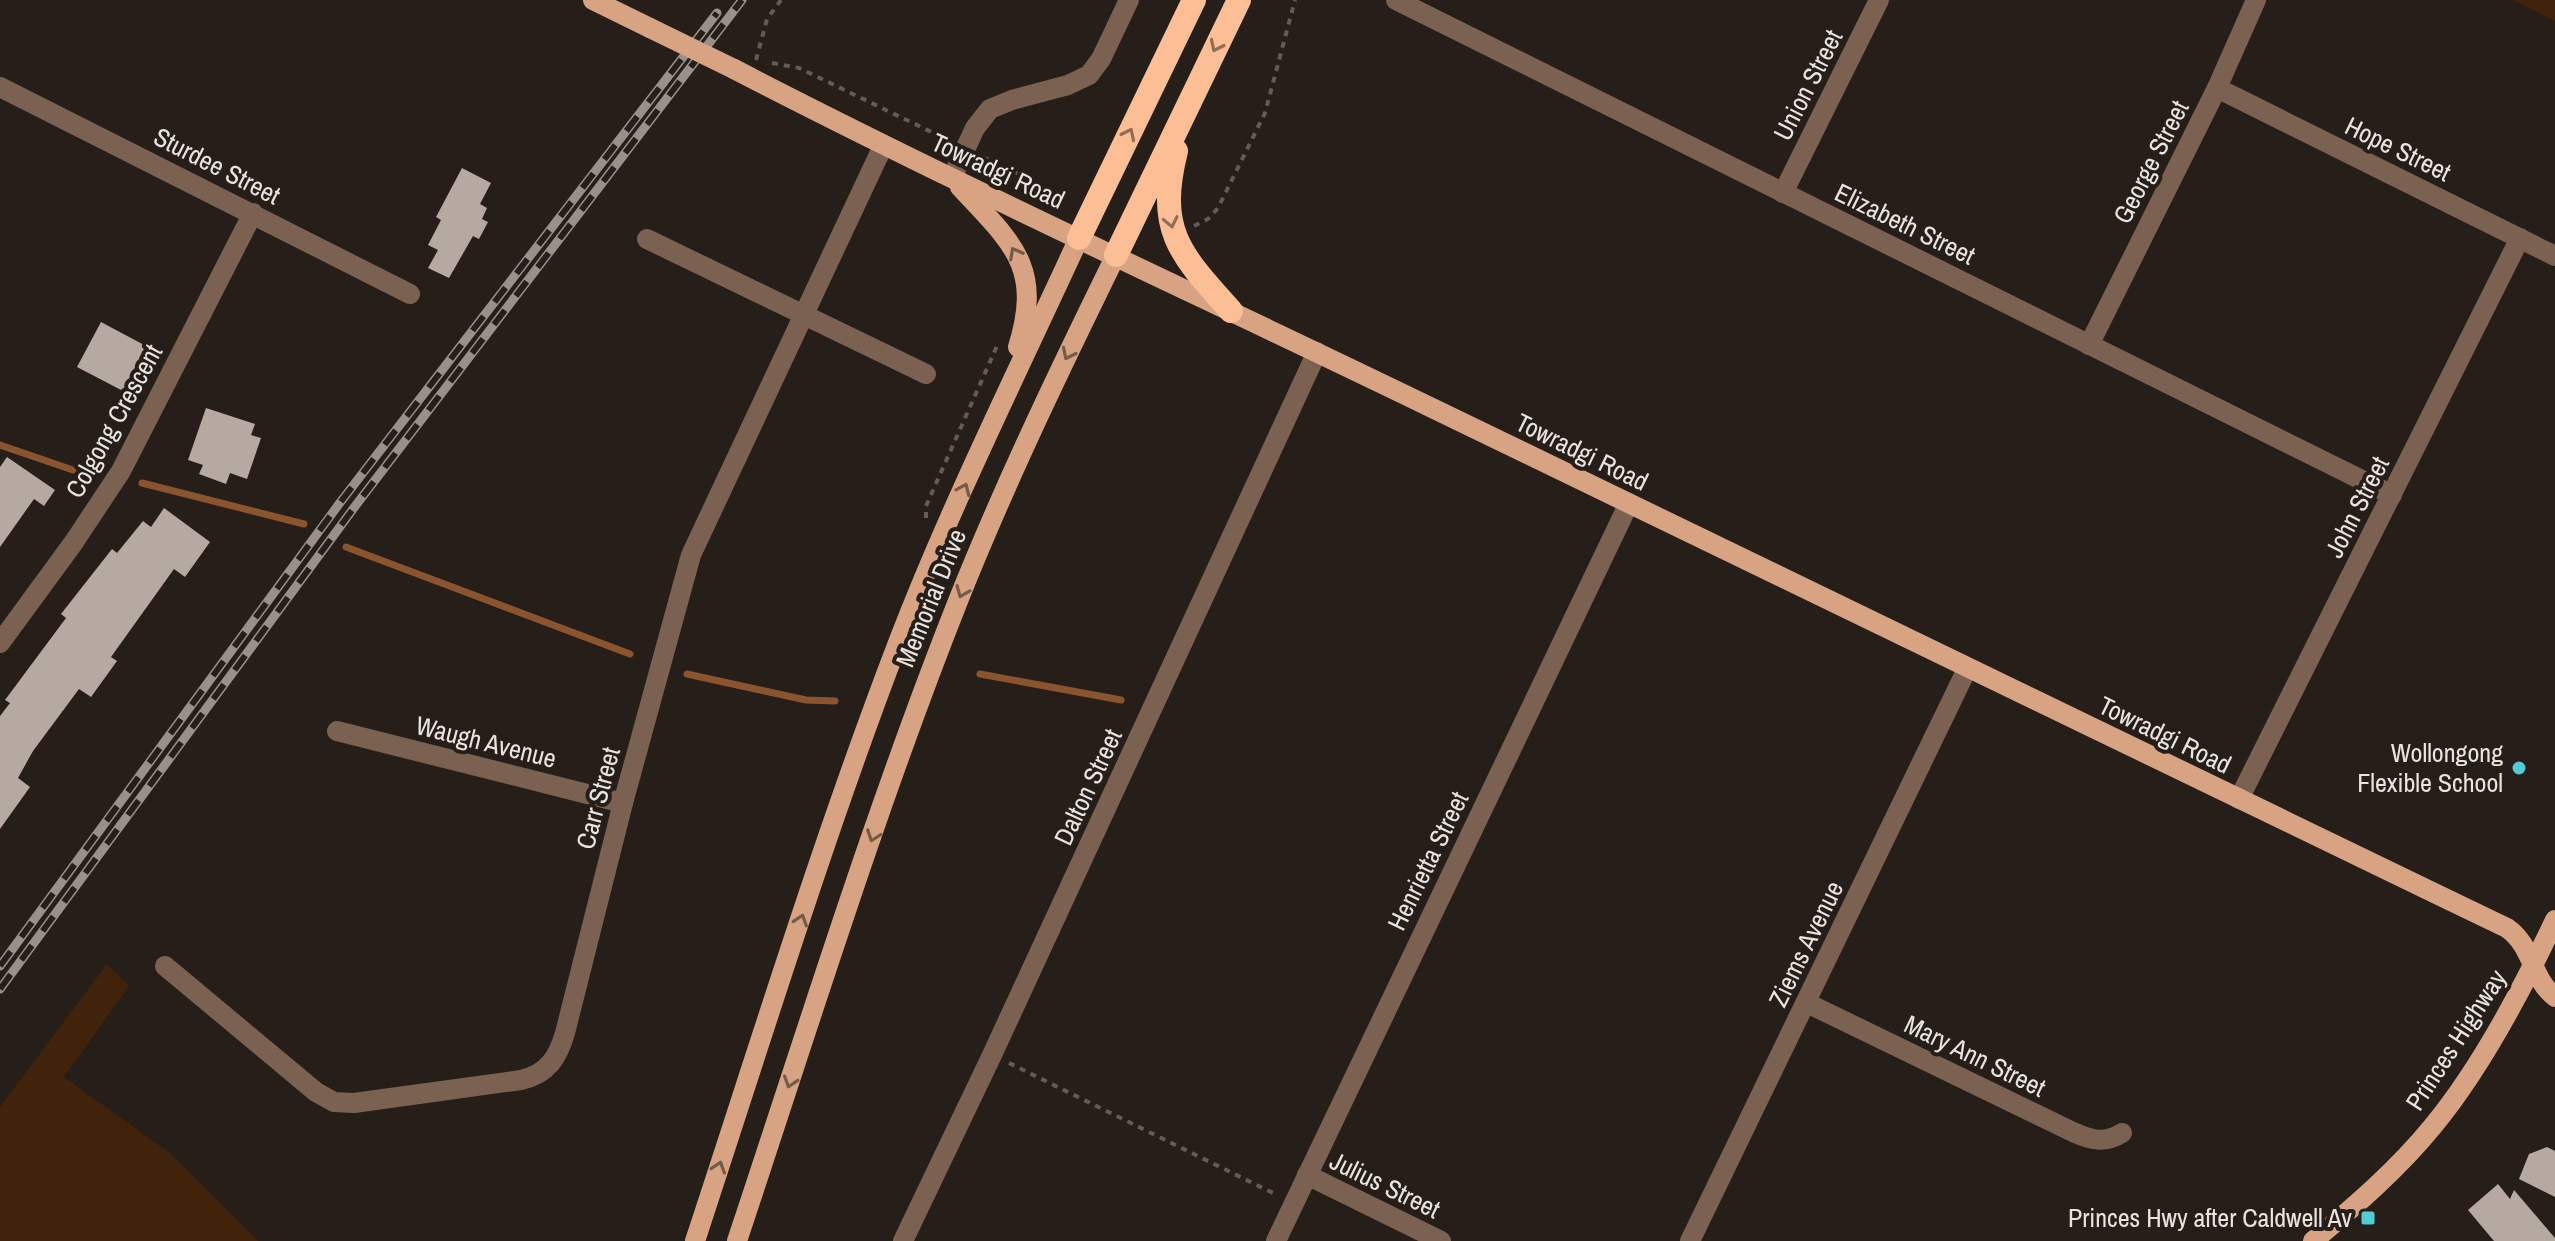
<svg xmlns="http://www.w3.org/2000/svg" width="2555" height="1241" font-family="'Archivo Narrow',sans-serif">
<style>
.green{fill:#41230c}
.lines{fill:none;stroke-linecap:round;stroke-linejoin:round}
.stream{stroke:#8a542e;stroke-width:7}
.building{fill:#b5a9a2}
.path{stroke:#625b56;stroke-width:4;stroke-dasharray:6 6;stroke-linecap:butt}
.minor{stroke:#7a6151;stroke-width:20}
.major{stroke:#d7a382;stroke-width:20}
.highway{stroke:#fcbe95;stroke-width:24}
.rail-casing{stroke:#97908b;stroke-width:9}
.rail{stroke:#261e18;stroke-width:6;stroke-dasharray:18;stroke-linecap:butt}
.major-bridge{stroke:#d7a382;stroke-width:20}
.oneway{stroke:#916e56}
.oneway2{stroke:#765a48}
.poi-dot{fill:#52cbd7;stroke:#261e18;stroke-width:3}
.labels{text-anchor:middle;stroke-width:8;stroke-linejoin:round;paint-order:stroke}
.street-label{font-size:26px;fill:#eae4e0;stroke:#261e18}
.poi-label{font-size:26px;fill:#eae4e0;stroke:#261e18;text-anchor:end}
</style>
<rect width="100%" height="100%" fill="#261e18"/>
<g class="green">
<path d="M 2513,0 L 2555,0 L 2555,21 Z"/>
<path d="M 107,964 L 129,986 L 64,1077 L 171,1154 L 258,1241 L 0,1241 L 0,1107 Z"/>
</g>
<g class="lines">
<g class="stream">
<path d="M 0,445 L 73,470"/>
<path d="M 142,483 L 304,524"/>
<path d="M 346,547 L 630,654"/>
<path d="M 687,674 L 806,700 L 835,701"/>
<path d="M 980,674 L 1121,700"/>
</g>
</g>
<g class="building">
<path d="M 462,168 L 491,183 L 480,204 L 487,208 L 482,219 L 488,222 L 479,239 L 473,236 L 449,278 L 428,268 L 438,250 L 428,245 L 441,220 L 436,217 Z"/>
<path d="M 101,322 L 146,346 L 123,391 L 77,367 Z"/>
<path d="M 206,408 L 255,424 L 251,435 L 261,438 L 247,479 L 230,473 L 226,484 L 199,474 L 203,465 L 188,460 Z"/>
<path d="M 7,457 L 55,490 L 44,506 L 34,499 L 0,547 L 0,467 Z"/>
<path d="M 164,508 L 210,542 L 185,577 L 174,569 L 111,657 L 117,661 L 91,697 L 79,689 L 33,751 L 18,778 L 30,787 L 0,829 L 0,716 L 10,703 L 5,700 L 66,618 L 61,614 L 112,549 L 117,553 L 143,521 L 151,527 Z"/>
<path d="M 2547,1147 L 2555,1151 L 2555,1197 L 2519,1179 L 2529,1154 Z"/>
<path d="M 2498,1184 L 2510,1199 L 2514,1190 L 2555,1238 L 2555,1241 L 2494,1241 L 2468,1210 Z"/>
</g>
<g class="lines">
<g class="path">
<path d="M 756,60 L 767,19 L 781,0"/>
<path d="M 772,63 L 799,68 L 946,139"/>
<path d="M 983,157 L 1063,195 L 1070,192"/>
<path d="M 1194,226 L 1208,219 L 1218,208 L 1265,113 L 1295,0"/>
<path d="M 926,518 L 926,506 L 997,346"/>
<path d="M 1009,1063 L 1277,1195"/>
</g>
<g class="minor">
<path d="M 1396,0 L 2392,495"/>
<path d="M 0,87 L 410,294"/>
<path d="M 2217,88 L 2555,256"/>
<path d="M 952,178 L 975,128 L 990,109 L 1012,100 L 1068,85 L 1089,75 L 1101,59 L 1129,0"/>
<path d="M 1783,193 L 1879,0"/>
<path d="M 647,239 L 926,374"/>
<path d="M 2089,345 L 2217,88 L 2256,0"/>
<path d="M 0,643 L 74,542 L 121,471 L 253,213"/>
<path d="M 337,731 L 623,803"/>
<path d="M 2239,799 L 2520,238"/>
<path d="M 165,966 L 316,1092 L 334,1102 L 354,1103 L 521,1080 C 548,1074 558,1057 565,1033 L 623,803 L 691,555 L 883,146"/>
<path d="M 1807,1003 L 2073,1132 C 2091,1140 2104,1144 2122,1133"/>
<path d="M 1307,1175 L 1441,1241"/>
<path d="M 903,1241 L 992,1055 L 1317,352"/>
<path d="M 1276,1241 L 1629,503"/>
<path d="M 1690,1241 L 1967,669"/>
</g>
<g class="major">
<path d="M 593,0 L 650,28"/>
<path d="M 734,69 C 962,187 1197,294 1428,406 C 1788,580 2147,755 2507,928 C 2533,946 2531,978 2555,997"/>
<path d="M 960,187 C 1012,243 1043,266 1018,347"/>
<path d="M 695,1241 C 761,1041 823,838 899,640 C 952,503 1018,371 1079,238"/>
<path d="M 737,1241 C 809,1025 876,807 960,596 C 1007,479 1061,367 1116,255"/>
<path d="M 2313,1241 C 2355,1206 2398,1169 2433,1126 C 2481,1068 2523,988 2555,920"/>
</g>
<g class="highway">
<path d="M 1176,151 C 1156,231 1180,254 1231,311"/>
<path d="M 1079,238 L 1194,0"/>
<path d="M 1116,255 L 1239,0"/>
</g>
<g class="rail-casing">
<g id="rail">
<path d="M 0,966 L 339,504 L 717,13"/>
<path d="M 0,989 L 353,509 L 742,0"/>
</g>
</g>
<use href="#rail" class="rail"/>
<path class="major-bridge" d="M 650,28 L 734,69"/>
</g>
<defs><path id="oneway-chevron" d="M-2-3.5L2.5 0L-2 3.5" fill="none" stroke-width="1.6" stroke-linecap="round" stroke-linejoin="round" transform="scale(2)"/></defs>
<g class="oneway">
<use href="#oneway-chevron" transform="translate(1216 46) rotate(116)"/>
<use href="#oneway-chevron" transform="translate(1129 134) rotate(-64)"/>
<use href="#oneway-chevron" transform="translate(1171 222) rotate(78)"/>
</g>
<g class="oneway2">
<use href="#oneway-chevron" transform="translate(1015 253) rotate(-118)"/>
<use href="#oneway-chevron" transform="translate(1068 354) rotate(116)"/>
<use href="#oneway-chevron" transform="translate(964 489) rotate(-66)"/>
<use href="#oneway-chevron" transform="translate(962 592) rotate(112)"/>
<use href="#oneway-chevron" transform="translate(873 836) rotate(109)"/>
<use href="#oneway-chevron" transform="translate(801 920) rotate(-72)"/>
<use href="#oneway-chevron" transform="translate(790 1082) rotate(108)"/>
<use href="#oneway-chevron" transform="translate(719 1167) rotate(-72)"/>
</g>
<g class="poi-dot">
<circle cx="2519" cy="768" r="8"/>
<rect x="2360" y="1210" width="16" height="16" rx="4"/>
</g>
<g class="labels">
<g class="street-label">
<text transform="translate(1808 85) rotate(-63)" y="9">Union Street</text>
<text transform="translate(2398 149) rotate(26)" y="9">Hope Street</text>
<text transform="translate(2151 162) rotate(-63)" y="9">George Street</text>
<text transform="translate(217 166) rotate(27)" y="9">Sturdee Street</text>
<text transform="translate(998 171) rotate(25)" y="9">Towradgi Road</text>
<text transform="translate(1905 224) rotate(26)" y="9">Elizabeth Street</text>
<text transform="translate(114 421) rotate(-61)" y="9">Colgong Crescent</text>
<text transform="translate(1582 452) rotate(26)" y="9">Towradgi Road</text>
<text transform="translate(2357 507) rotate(-63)" y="9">John Street</text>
<text transform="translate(931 598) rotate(-68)" y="9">Memorial Drive</text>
<text transform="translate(2165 735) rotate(26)" y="9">Towradgi Road</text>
<text transform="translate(486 742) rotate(14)" y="9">Waugh Avenue</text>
<text transform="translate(1088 787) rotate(-65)" y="9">Dalton Street</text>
<text transform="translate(598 798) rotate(-75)" y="9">Carr Street</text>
<text transform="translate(1428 861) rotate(-64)" y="9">Henrietta Street</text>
<text transform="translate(1806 944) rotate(-64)" y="9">Ziems Avenue</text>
<text transform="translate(2456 1040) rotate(-57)" y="9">Princes Highway</text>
<text transform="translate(1975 1056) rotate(26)" y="9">Mary Ann Street</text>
<text transform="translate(1385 1185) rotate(26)" y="9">Julius Street</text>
</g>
<g class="poi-label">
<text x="2503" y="762">Wollongong<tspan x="2503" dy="30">Flexible School</tspan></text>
<text x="2352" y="1227">Princes Hwy after Caldwell Av</text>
</g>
</g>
</svg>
